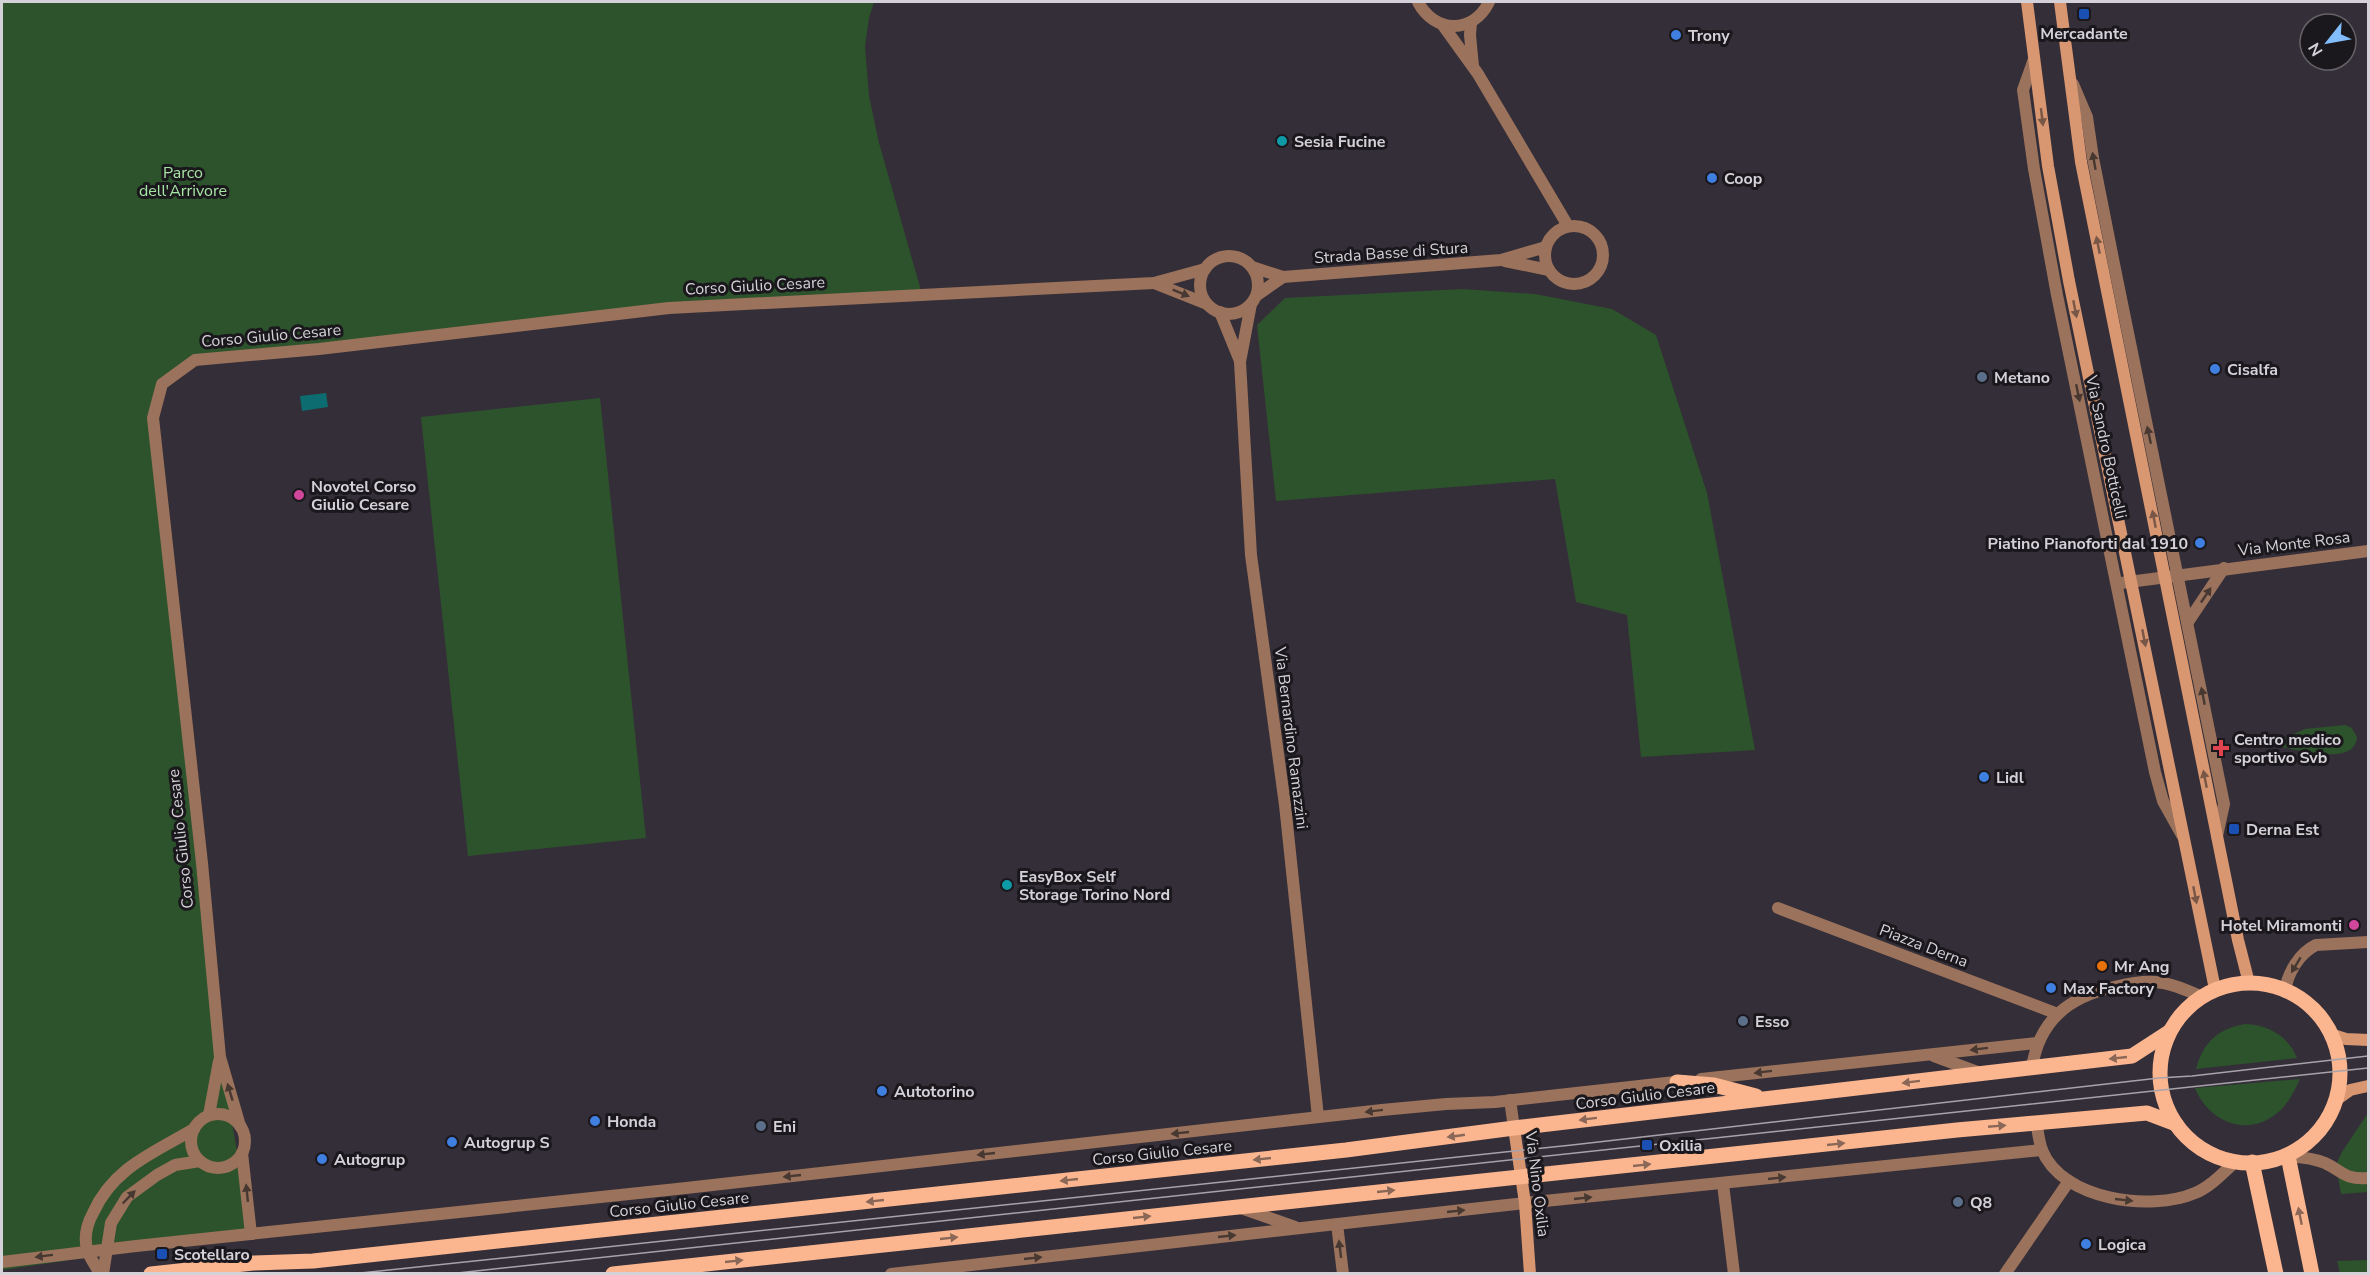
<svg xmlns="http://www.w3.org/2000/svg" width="2370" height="1275" font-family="'Nunito Sans',sans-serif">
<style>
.green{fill:#2d532c}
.water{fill:#0d6c6f}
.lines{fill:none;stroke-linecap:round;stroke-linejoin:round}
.street{stroke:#9b725b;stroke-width:12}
.secondary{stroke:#d89671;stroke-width:12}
.primary{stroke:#fbb690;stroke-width:15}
.tram{stroke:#a8a3ab;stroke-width:1.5}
.oneway{fill:#795746}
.oneway2{fill:#473832}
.oneway3{fill:#8a6756}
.transit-dot{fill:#1a4fb4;stroke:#1a181c;stroke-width:2}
.shop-dot{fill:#3f7fe0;stroke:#1a181c;stroke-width:2}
.culture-dot{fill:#0f9aa8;stroke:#1a181c;stroke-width:2}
.service-dot{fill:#5c6f8a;stroke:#1a181c;stroke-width:2}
.hotel-dot{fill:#d1479c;stroke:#1a181c;stroke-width:2}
.health-dot{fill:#e0444e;stroke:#1a181c;stroke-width:2}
.food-dot{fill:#e8710a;stroke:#1a181c;stroke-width:2}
.labels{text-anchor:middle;stroke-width:6;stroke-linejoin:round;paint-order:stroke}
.poi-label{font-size:16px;font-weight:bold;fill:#d5d1d8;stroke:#1a181c;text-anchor:start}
.park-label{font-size:16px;fill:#a6e4a3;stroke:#1a181c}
.street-label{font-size:16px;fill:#d5d1d8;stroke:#1a181c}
</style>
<rect width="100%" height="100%" fill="#342e38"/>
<g class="green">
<path d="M 2,2 L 874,2 L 869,18 L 865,46 L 869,96 L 879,143 L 922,294 L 721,305 L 195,360 L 162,383 L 153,418 L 215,1022 L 251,1234 L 2,1270 Z"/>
<path d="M 1463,289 L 1535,294 L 1612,309 L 1656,335 L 1707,493 L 1755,750 L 1641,757 L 1627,615 L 1576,602 L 1555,479 L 1276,501 L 1257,325 L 1285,298 Z"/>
<path d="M 600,398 L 646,838 L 468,856 L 421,417 Z"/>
<path d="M 2345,725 L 2352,728 L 2357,737 C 2355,769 2292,747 2273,746 L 2273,743 L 2305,729 Z"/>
<path d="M 2245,1024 C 2269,1025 2288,1036 2297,1058 L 2196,1069 C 2203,1042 2218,1029 2245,1024 Z"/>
<path d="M 2300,1079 C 2294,1092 2287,1106 2276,1114 C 2246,1138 2208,1121 2195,1088 Z"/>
<path d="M 2368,1113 L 2368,1192 L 2341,1194 L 2336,1165 L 2342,1152 Z"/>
<path d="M 2368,1260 L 2368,1273 L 2340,1273 L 2337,1261 Z"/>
</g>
<path class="water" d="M 326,393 L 328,407 L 302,411 L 300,396 Z"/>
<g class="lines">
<g class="street">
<path d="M 1418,2 C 1434,33 1473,35 1489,2"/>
<path d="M 1471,22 L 1470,35 L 1473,66"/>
<path d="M 1442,24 L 1478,74 L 1568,226"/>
<path d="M 2034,59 L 2023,90 L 2034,169 L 2057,295 L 2155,772 L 2163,801 L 2182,835"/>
<path d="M 2073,84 L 2087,117 L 2093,158 L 2115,269 L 2224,804 L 2217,836"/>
<circle cx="1574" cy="255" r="29"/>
<circle cx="1229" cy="285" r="29"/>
<path d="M 1505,261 L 1549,270"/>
<path d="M 1252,267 L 1283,277 L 1501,260 L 1546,247"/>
<path d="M 1154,283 L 1207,304"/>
<path d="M 1257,295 L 1283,277"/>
<path d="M 1251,304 L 1240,362 L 1251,555 L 1285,805 L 1318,1117"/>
<path d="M 1220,312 L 1240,361"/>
<path d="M 2121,583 L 2368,551"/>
<path d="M 2188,622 L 2224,568"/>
<path d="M 1778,908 L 2058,1014"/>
<path d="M 2285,992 C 2287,974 2299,953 2316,945 L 2368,942"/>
<path d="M 1934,1056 L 1980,1073"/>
<path d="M 2032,1068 C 2039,1020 2069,997 2114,987 C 2127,984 2141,981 2155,982 C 2172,983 2188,991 2203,997"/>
<path d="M 1701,1079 L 2037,1043"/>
<path d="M 1510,1100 L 1514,1128"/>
<circle cx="218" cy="1141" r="27"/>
<path d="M 209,1115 L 219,1061"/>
<path d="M 2036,1122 C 2038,1131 2039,1142 2042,1150 C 2062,1200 2151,1212 2195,1193 C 2210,1187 2223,1173 2235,1162"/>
<path d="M 240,1126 L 220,1057 L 202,863 L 153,418 L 162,384 L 195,360 L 319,349 L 669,308 L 1154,283 L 1205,269"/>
<path d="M 242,1153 L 251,1234"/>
<path d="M 2288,1156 C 2300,1157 2313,1158 2325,1163 C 2344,1172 2345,1180 2368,1178"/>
<path d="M 1723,1184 L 1734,1274"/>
<path d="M 1241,1208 L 1295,1227"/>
<path d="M 1337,1224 L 1343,1274"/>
<path d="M 2,1262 L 136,1246 L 677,1189 L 1382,1110 L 1446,1104 L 1495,1102 L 1684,1081"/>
<path d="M 100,1274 C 96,1266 89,1257 87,1249 C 84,1237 87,1224 93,1213 C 113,1168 153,1153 194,1129"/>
<path d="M 103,1274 L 111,1223 L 127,1197 L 157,1175 L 175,1165 L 200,1161"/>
<path d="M 891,1274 L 1525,1203 L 2042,1150"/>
<path d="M 2005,1274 L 2069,1181"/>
</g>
<g class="secondary">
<path d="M 2027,2 L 2048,166 L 2069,281 L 2215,989"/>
<path d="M 2060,2 L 2081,162 L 2238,940 L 2249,983"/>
<path d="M 2330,1034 L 2346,1039 L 2368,1040"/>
<path d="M 2336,1100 L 2350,1090 L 2368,1086"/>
<path d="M 1514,1128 L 1525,1203 L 1530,1274"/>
</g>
<g class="primary">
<circle cx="2250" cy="1073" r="90"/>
<path d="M 1677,1082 L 1714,1085 L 1756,1096"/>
<path d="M 2288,1156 L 2312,1274"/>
<path d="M 2252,1162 L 2276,1274"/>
<path d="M 151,1274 L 253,1263 L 313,1261 L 1346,1150 L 1514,1128 L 2132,1056 L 2169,1032"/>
<path d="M 613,1274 L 1957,1130 L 2147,1113 L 2176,1124"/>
</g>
<g class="tram">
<path d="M 351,1274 L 1572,1145 L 2159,1078 L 2192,1076 L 2368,1056"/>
<path d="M 448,1274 L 2368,1068"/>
</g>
</g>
<defs><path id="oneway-solid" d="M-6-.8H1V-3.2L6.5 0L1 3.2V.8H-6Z" transform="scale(1.5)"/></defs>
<g class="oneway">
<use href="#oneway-solid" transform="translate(2042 117) rotate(83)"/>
<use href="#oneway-solid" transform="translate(2098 245) rotate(-101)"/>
<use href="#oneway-solid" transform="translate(2075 309) rotate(79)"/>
<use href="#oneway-solid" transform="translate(2154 519) rotate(-101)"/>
<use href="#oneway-solid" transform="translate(2144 638) rotate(79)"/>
<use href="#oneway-solid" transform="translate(2205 779) rotate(-101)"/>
<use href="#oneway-solid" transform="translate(2195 895) rotate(79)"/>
</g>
<g class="oneway2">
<use href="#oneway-solid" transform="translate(2094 161) rotate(-100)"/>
<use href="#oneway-solid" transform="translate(1181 293) rotate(22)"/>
<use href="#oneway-solid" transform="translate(2078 393) rotate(78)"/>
<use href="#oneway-solid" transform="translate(2149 435) rotate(-102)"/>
<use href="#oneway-solid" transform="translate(2206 595) rotate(-56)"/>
<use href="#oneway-solid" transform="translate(2203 696) rotate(-101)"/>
<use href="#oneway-solid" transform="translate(2296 965) rotate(121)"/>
<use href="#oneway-solid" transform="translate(1979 1049) rotate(173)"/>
<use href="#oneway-solid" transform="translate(1763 1072) rotate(173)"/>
<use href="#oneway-solid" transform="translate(230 1092) rotate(-107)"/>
<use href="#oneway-solid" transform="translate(1374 1111) rotate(173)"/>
<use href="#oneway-solid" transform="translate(1180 1133) rotate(174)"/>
<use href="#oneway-solid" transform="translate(986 1154) rotate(174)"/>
<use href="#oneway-solid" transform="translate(792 1176) rotate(174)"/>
<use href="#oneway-solid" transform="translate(1777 1178) rotate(-6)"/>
<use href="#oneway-solid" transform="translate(247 1193) rotate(-96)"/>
<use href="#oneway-solid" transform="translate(129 1197) rotate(-46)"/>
<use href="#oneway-solid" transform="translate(1583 1198) rotate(-6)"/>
<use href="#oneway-solid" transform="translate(2124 1200) rotate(6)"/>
<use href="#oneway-solid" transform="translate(1456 1211) rotate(-6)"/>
<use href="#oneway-solid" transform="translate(1227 1236) rotate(-6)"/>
<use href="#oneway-solid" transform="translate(1340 1249) rotate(-97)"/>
<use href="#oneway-solid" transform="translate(44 1256) rotate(173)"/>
<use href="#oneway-solid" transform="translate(1033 1258) rotate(-6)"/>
</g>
<g class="oneway3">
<use href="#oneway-solid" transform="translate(2118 1058) rotate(174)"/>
<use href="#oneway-solid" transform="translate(1911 1082) rotate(173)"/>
<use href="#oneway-solid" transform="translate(1588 1119) rotate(173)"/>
<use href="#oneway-solid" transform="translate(1997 1126) rotate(-5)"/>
<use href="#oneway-solid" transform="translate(1456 1136) rotate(172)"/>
<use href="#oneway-solid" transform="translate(1836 1144) rotate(-6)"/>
<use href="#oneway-solid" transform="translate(1262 1159) rotate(174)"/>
<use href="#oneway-solid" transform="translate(1642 1165) rotate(-6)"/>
<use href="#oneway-solid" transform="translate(1069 1180) rotate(174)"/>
<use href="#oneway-solid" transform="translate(1386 1191) rotate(-6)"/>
<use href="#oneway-solid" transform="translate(875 1201) rotate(174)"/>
<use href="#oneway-solid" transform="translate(2300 1216) rotate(-101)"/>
<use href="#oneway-solid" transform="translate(1142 1217) rotate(-6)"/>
<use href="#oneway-solid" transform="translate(949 1238) rotate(-6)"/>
<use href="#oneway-solid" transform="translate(734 1261) rotate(-6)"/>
</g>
<g class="transit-dot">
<rect x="2078" y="8" width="12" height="12" rx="3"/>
<rect x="2228" y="823" width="12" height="12" rx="3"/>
<rect x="1641" y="1139" width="12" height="12" rx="3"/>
<rect x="156" y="1248" width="12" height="12" rx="3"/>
</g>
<g class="shop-dot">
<circle cx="1676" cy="35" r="6"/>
<circle cx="1712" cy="178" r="6"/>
<circle cx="2215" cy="369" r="6"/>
<circle cx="2200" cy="543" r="6"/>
<circle cx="1984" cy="777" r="6"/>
<circle cx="2051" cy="988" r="6"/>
<circle cx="882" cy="1091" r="6"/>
<circle cx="595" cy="1121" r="6"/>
<circle cx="452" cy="1142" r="6"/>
<circle cx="322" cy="1159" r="6"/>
<circle cx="2086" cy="1244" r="6"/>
</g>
<g class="culture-dot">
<circle cx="1282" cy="141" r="6"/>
<circle cx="1007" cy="885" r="6"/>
</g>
<g class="service-dot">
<circle cx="1982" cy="377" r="6"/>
<circle cx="1743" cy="1021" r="6"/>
<circle cx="761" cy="1126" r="6"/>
<circle cx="1958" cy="1202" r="6"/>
</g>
<g class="hotel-dot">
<circle cx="299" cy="495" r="6"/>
<circle cx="2354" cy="925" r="6"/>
</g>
<path class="health-dot" d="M2218 739h6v6h6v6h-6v6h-6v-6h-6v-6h6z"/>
<circle class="food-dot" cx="2102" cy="966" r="6"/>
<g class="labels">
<g class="poi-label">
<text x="2084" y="39" text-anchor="middle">Mercadante</text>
<text x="1688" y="41">Trony</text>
<text x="1294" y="147">Sesia Fucine</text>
<text x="1724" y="184">Coop</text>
<text x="2227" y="375">Cisalfa</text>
<text x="1994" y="383">Metano</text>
<text x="311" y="492">Novotel Corso<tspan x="311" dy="18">Giulio Cesare</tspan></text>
<text x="2188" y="549" text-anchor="end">Piatino Pianoforti dal 1910</text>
<text x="2234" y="745">Centro medico<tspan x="2234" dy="18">sportivo Svb</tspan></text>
<text x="1996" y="783">Lidl</text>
<text x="2246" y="835">Derna Est</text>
<text x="1019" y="882">EasyBox Self<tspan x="1019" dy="18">Storage Torino Nord</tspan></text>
<text x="2342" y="931" text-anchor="end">Hotel Miramonti</text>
<text x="2114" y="972">Mr Ang</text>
<text x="2063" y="994">Max Factory</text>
<text x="1755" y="1027">Esso</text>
<text x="894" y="1097">Autotorino</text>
<text x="607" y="1127">Honda</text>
<text x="773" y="1132">Eni</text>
<text x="464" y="1148">Autogrup S</text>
<text x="1659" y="1151">Oxilia</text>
<text x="334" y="1165">Autogrup</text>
<text x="1970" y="1208">Q8</text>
<text x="2098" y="1250">Logica</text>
<text x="174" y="1260">Scotellaro</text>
</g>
<g class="park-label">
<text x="183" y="178">Parco<tspan x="183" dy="18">dell'Arrivore</tspan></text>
</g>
<g class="street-label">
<text transform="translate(1391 252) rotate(-4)" y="6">Strada Basse di Stura</text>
<text transform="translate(755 285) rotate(-3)" y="6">Corso Giulio Cesare</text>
<text transform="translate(271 335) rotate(-5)" y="6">Corso Giulio Cesare</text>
<text transform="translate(2107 447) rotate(78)" y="6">Via Sandro Botticelli</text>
<text transform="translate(2294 543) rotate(-7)" y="6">Via Monte Rosa</text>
<text transform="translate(1292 738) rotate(83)" y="6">Via Bernardino Ramazzini</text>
<text transform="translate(180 839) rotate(-96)" y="6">Corso Giulio Cesare</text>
<text transform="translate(1924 945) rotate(21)" y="6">Piazza Derna</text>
<text transform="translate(1645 1095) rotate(-7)" y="6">Corso Giulio Cesare</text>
<text transform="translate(1162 1152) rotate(-6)" y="6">Corso Giulio Cesare</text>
<text transform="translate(1538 1184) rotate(83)" y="6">Via Nino Oxilia</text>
<text transform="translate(679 1204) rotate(-6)" y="6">Corso Giulio Cesare</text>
</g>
</g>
<rect width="2370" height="1275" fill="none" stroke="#d5d1d8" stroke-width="6"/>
<g transform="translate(2328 42) rotate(239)"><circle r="28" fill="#1a181c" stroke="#656267" stroke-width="1.5"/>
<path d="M0-4.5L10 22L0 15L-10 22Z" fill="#82bcfa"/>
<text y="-9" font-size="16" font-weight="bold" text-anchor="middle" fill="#d5d1d8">N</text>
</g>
</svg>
